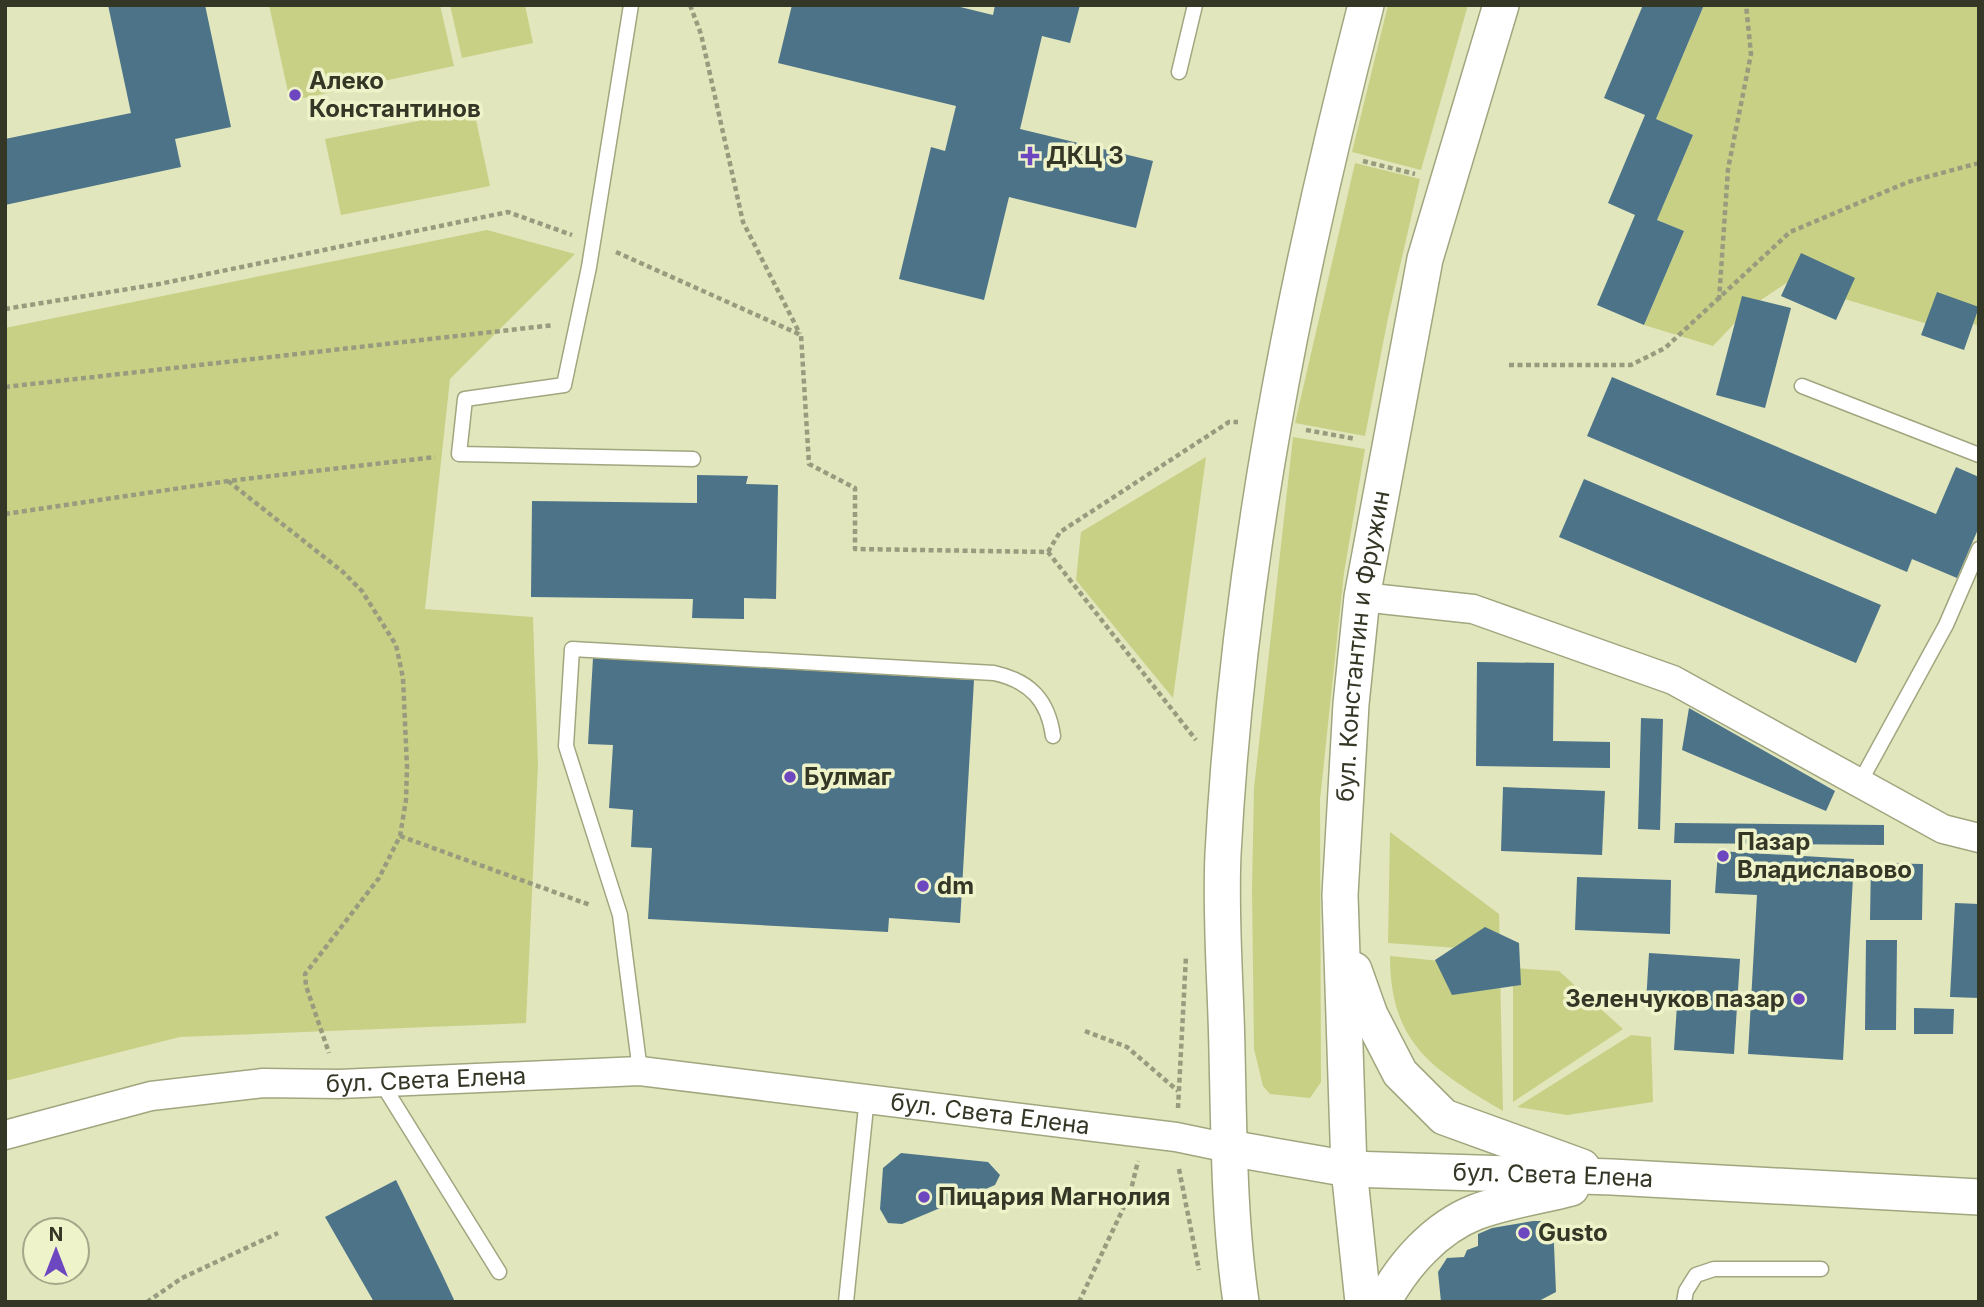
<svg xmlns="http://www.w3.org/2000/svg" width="1984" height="1307" font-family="Inter,sans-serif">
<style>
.green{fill:#c8d086}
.building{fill:#4d7388}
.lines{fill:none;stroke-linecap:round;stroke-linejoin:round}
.service-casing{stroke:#a1a67f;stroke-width:17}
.minor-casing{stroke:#a1a67f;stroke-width:31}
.tertiary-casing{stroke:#a1a67f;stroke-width:38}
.path{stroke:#989c7e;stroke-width:4.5;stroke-dasharray:5 3.5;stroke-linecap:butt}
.service{stroke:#fff;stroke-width:14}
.minor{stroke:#fff;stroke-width:28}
.tertiary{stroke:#fff;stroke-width:35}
.poi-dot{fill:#6d47c0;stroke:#eef3ca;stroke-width:2.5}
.labels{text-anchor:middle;stroke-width:7;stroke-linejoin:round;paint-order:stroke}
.poi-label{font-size:24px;font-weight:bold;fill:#343626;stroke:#eef3ca;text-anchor:start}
.street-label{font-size:24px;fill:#343626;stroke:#eef3ca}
</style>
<rect width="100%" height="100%" fill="#e1e6bd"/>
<g class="green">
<path d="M 269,5 L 440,5 L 454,66 L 290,101 Z"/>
<path d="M 450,5 L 525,5 L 533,43 L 462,58 Z"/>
<path d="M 1388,5 L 1468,5 L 1421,170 L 1352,152 Z"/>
<path d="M 1704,5 L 1979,5 L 1979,326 L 1966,321 L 1931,325 L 1788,282 L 1749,308 L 1713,346 L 1644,325 L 1684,231 L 1657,220 L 1693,135 L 1656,119 Z"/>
<path d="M 474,110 L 490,186 L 341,215 L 325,139 Z"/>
<path d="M 1355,163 L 1420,179 L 1388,318 L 1365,436 L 1295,423 Z"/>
<path d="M 487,230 L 575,254 L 450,379 L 425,609 L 533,617 L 538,765 L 526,1023 L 180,1037 L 5,1081 L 5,328 Z"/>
<path d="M 1293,437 L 1365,449 L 1344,573 L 1320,800 L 1321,1082 L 1310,1098 L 1270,1094 L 1263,1086 L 1254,1049 L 1252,889 L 1254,788 Z"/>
<path d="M 1206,457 L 1173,698 L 1076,580 L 1081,532 Z"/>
<path d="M 1390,832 L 1499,914 L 1500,951 L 1388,943 Z"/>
<path d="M 1390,956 L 1500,967 L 1503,1111 C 1434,1070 1390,1045 1390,956 Z"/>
<path d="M 1513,968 L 1559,971 L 1623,1029 L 1513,1102 Z"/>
<path d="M 1631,1035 L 1651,1037 L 1653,1102 L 1567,1115 L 1517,1107 Z"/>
</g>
<g class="building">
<path d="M 108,5 L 205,5 L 231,127 L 175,139 L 181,167 L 5,205 L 5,139 L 131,113 Z"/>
<path d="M 792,5 L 952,5 L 993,15 L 995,5 L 1080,5 L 1070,43 L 1042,36 L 1020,129 L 1153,161 L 1136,228 L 1009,197 L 984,300 L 899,279 L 931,147 L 945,151 L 956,106 L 778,63 Z"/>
<path d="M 1643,5 L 1704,5 L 1656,119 L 1693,135 L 1657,220 L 1684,231 L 1644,325 L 1597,305 L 1635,215 L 1608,203 L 1645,115 L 1604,98 Z"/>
<path d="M 1801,253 L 1855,278 L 1836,320 L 1781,296 Z"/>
<path d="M 1937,292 L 1979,307 L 1964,350 L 1921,335 Z"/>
<path d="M 1742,296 L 1791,308 L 1765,408 L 1716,395 Z"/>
<path d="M 1612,377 L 1936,514 L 1956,467 L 1979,477 L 1979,527 L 1957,578 L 1912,559 L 1907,572 L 1587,436 Z"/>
<path d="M 697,475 L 748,476 L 746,484 L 778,485 L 776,599 L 744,598 L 744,619 L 692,618 L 693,599 L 531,597 L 532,501 L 697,503 Z"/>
<path d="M 1584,479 L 1881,605 L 1856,663 L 1559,537 Z"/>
<path d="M 593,658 L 974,680 L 960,923 L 889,918 L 888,932 L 648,919 L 652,848 L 631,847 L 633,810 L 609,808 L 613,745 L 588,744 Z"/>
<path d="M 1477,662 L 1554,663 L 1553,741 L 1610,742 L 1610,768 L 1476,766 Z"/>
<path d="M 1689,708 L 1835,791 L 1826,811 L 1682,750 Z"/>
<path d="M 1641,718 L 1663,719 L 1660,830 L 1638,829 Z"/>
<path d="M 1503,787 L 1605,791 L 1602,855 L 1501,851 Z"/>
<path d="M 1675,823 L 1884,825 L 1884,845 L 1674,843 Z"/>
<path d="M 1718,851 L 1854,859 L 1843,1060 L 1748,1054 L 1757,895 L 1715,893 Z"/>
<path d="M 1871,863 L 1923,864 L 1922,920 L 1870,920 Z"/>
<path d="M 1577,877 L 1671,880 L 1670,934 L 1575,930 Z"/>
<path d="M 1955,903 L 1979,904 L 1979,998 L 1950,997 Z"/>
<path d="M 1485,927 L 1519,943 L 1521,985 L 1452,995 L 1435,960 Z"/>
<path d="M 1866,940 L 1897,940 L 1896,1030 L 1865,1030 Z"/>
<path d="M 1649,953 L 1740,959 L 1734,1054 L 1674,1050 L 1677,1005 L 1646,1003 Z"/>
<path d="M 1914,1008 L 1954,1009 L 1953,1034 L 1914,1034 Z"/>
<path d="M 901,1153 L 988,1162 L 1000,1175 L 995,1185 L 902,1224 L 888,1223 L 880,1209 L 883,1168 Z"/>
<path d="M 396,1180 L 442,1274 L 455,1302 L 374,1302 L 325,1217 Z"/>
<path d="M 1533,1221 L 1553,1221 L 1556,1292 L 1537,1302 L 1441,1302 L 1438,1272 L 1447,1258 L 1464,1257 L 1467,1250 L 1478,1246 L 1478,1234 L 1492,1228 Z"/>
</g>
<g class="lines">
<g class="service-casing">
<g id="service">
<path d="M 631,5 L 589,267 L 564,385 L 465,399 L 459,454 L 693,459"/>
<path d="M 1179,72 L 1195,5"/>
<path d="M 1802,386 L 1979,455"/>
<path d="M 1859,784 L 1946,625 L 1979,549"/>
<path d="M 640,1071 L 620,915 L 566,746 L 572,649 L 994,673 C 1030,681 1048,700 1053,736"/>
<path d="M 381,1082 L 499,1272"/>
<path d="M 846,1302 L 867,1097"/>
<path d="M 1684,1302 L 1686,1291 L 1696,1275 L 1714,1269 L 1821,1269"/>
</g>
</g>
<g class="minor-casing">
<g id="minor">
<path d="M 1362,597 L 1473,609 L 1673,680 L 1943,829 L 1979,838"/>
<path id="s1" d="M 5,1135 L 151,1096 L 263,1083 L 339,1084 L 640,1071 L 1176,1137 L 1229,1148"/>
</g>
</g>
<g class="tertiary-casing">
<g id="tertiary">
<path d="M 1354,970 L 1370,1015 L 1400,1073 L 1444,1117 L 1582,1167"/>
<path id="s2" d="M 1229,1148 L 1349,1169 L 1612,1177 L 1979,1197"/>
<path d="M 1241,1302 C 1229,1220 1229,1135 1227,1052 C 1226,987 1220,920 1223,854 C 1238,567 1294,283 1366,5"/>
<path id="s3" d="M 1363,1302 L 1349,1169 L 1340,895 L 1351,704 L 1362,597 L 1425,259 L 1501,5"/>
<path d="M 1383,1302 C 1403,1265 1435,1228 1476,1212 C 1506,1201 1540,1196 1571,1188"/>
</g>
</g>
<g class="path">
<path d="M 690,5 L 701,34 L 743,222 L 800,334"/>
<path d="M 1363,161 L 1415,174"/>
<path d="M 616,252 L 801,335 L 809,464 L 855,488 L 855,549 L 1048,552 L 1196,740"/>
<path d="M 1719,300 L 1728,169 L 1751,54 L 1746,5"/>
<path d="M 5,309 L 159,284 L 508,212 L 572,235"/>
<path d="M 1509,365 L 1631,365 L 1665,348 L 1790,232 L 1908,182 L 1979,163"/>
<path d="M 5,387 L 554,325"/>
<path d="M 1306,430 L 1356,439"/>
<path d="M 228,481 L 343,572 L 362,591 L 396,645 L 403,678 L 407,767 L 406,800 L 400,836 L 379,878 L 305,974 L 306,986 L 329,1053"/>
<path d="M 5,514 L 228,481 L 435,457"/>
<path d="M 1048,552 L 1060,532 L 1229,422 L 1238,422"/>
<path d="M 400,836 L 590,905"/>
<path d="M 1085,1031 L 1127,1047 L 1178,1091"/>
<path d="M 1178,1108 L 1186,956"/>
<path d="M 1179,1169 L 1199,1270"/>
<path d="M 147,1302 L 182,1278 L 278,1233"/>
<path d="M 1079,1302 L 1130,1194 L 1138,1161"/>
</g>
<use href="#service" class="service"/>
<use href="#minor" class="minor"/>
<use href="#tertiary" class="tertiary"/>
</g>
<g class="poi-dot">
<circle cx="295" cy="95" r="7"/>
<path d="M1026.5 145.5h7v7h7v7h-7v7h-7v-7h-7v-7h7z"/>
<circle cx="790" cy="777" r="7"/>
<circle cx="1723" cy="856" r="7"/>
<circle cx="923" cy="886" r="7"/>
<circle cx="1799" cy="999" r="7"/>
<circle cx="924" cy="1197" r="7"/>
<circle cx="1524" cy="1233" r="7"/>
</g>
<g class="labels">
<g class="poi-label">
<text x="309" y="89">Алеко<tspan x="309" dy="28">Константинов</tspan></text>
<text x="1046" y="164">ДКЦ 3</text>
<text x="804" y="785">Булмаг</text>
<text x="1737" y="850">Пазар<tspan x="1737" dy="28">Владиславово</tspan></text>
<text x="937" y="894">dm</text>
<text x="1785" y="1007" text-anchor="end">Зеленчуков пазар</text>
<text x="938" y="1205">Пицария Магнолия</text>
<text x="1538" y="1241">Gusto</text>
</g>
<g class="street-label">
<text dy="8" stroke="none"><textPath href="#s3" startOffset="658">бул. Константин и Фружин</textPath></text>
<text dy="8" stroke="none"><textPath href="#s1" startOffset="427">бул. Света Елена</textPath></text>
<text dy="8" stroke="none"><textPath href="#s1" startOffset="994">бул. Света Елена</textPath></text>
<text dy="8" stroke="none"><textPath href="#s2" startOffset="326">бул. Света Елена</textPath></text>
</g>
</g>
<rect width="1984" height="1307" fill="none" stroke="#343626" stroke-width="14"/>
<g transform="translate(56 1251)"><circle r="33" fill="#eef3ca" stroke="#a4a788" stroke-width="2"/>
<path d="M0-5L12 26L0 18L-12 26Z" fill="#6d47c0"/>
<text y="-10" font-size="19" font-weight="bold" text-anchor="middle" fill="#343626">N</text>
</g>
</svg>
